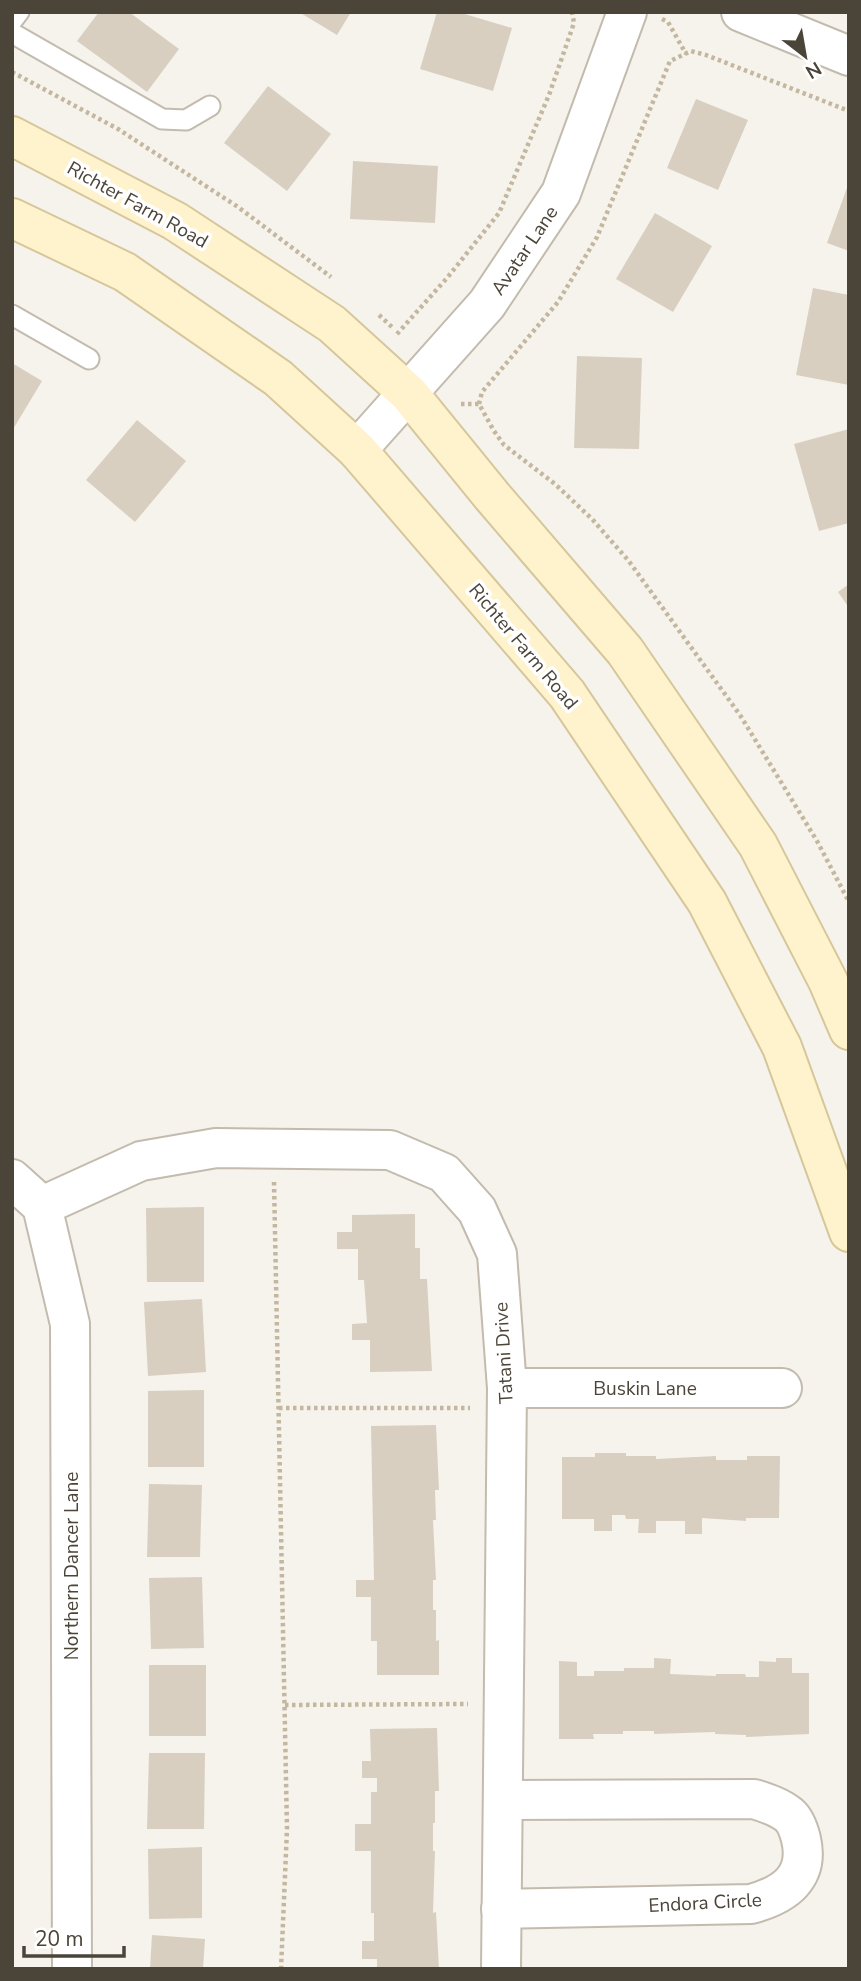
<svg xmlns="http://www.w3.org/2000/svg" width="861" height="1981" font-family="'Nunito Sans',sans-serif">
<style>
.building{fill:#d8cfc1}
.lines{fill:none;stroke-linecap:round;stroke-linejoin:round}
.lane-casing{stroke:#c2bbae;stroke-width:23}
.street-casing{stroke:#c2bbae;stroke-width:42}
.secondary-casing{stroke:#d6c79b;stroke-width:42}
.path{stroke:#c4b79f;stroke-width:4.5;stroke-dasharray:3.5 3.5;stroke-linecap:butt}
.lane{stroke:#fff;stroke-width:19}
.street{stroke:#fff;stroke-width:38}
.secondary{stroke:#fff3cd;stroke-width:38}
.labels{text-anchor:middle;stroke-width:7;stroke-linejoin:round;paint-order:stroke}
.street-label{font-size:19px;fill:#4b4439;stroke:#fff}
</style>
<rect width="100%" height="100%" fill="#f6f3ec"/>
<g class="building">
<path d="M 99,12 L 129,12 L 179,49 L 147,92 L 77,41 Z"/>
<path d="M 299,12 L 351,12 L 337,35 Z"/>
<path d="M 437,12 L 458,12 L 512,28 L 493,91 L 420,69 Z"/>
<path d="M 268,86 L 331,134 L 287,191 L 224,143 Z"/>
<path d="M 696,99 L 748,120 L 718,190 L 667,168 Z"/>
<path d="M 353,161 L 438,166 L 435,223 L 350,219 Z"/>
<path d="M 848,185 L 849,185 L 849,251 L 827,243 Z"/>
<path d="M 655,213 L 712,246 L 673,312 L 616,279 Z"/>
<path d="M 813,288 L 849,295 L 849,385 L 796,375 Z"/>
<path d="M 577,356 L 642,358 L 639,449 L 574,448 Z"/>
<path d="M 12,363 L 42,381 L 12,431 Z"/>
<path d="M 137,420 L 186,461 L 135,522 L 86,480 Z"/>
<path d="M 849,429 L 849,523 L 819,531 L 794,444 Z"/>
<path d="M 849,584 L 849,608 L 838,592 Z"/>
<path d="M 204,1207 L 204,1282 L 147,1282 L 146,1208 Z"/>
<path d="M 415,1214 L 415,1248 L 420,1248 L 420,1279 L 427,1279 L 432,1371 L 370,1372 L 370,1340 L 352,1340 L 352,1324 L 367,1323 L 364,1280 L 358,1280 L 358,1249 L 337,1249 L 337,1232 L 352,1232 L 352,1215 Z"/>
<path d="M 202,1299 L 206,1372 L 148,1376 L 144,1302 Z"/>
<path d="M 204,1390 L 204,1467 L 148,1467 L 148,1391 Z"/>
<path d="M 436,1425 L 439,1490 L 435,1490 L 436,1520 L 433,1520 L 436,1580 L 433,1580 L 433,1610 L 436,1610 L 436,1641 L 439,1640 L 439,1675 L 377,1675 L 377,1641 L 371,1641 L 371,1597 L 356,1597 L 356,1580 L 374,1580 L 371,1426 Z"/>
<path d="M 595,1453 L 626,1453 L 626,1456 L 656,1456 L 656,1459 L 716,1456 L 716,1460 L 747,1460 L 747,1456 L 780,1456 L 779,1518 L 746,1518 L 746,1521 L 702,1518 L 702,1534 L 685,1534 L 685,1521 L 656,1521 L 656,1533 L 638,1533 L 639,1519 L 626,1519 L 625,1515 L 612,1515 L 612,1531 L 594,1531 L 594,1519 L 562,1519 L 562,1457 L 595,1457 Z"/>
<path d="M 149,1484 L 202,1485 L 200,1557 L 147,1557 Z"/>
<path d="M 202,1577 L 204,1648 L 151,1649 L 149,1578 Z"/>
<path d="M 654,1658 L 671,1659 L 670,1674 L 716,1676 L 716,1674 L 745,1674 L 746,1677 L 759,1677 L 759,1661 L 776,1662 L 776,1658 L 792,1658 L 792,1673 L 809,1673 L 809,1734 L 746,1737 L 746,1735 L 715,1734 L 715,1732 L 654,1734 L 654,1731 L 623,1731 L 623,1734 L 593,1734 L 594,1739 L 559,1739 L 559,1661 L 577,1662 L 577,1676 L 594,1676 L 594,1671 L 624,1671 L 624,1668 L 654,1668 Z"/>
<rect x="149" y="1665" width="57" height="71"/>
<path d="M 437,1728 L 439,1791 L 435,1791 L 435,1823 L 433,1823 L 433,1851 L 435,1851 L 433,1913 L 436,1912 L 439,1969 L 377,1969 L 377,1959 L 362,1959 L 362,1941 L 374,1941 L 374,1913 L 371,1913 L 371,1851 L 355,1851 L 355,1824 L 371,1824 L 371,1792 L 377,1792 L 377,1778 L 362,1778 L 362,1761 L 371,1761 L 370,1729 Z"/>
<path d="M 149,1753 L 205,1753 L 204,1829 L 147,1829 Z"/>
<path d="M 202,1847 L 202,1918 L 149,1919 L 148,1849 Z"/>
<path d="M 152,1935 L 205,1939 L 203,1969 L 150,1969 Z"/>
</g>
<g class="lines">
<g class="lane-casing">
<g id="lane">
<path d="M 12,21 L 19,12"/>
<path d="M 12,33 L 162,119 L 186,120 L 210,106"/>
<path d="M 12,315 L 89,359"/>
</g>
</g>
<g class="street-casing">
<g id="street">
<path d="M 741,12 L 849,56"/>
<path d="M 357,450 L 487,304 L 561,193 L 627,12"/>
<path d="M 12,1179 L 42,1206 L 70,1324 L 72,1969"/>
<path d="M 42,1206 L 141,1161 L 216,1148 L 390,1150 L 444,1173 L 477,1210 L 497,1254 L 507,1388 L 501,1969"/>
<path d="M 507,1388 L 782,1388"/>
<path d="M 501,1909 L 751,1904 C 784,1895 810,1878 801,1839 C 799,1831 796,1821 789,1815 C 779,1807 767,1803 754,1799 L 504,1800"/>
</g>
</g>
<g class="secondary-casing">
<g id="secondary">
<path d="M 12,136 L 175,221 L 332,324 L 409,394 L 492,496 L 625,651 L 758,845 L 828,981 L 849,1030"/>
<path d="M 12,218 L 125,272 L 278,378 L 357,450 L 567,694 L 707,902 L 782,1047 L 849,1232"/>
</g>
</g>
<g class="path">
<path d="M 662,19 L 668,22 L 686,54"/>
<path d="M 12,72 L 118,129 L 238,207 L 331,277"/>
<path d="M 379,315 L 393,328"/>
<path d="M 397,334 L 447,278 L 499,213 L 549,95 L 574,23 L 572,12"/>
<path d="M 461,404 L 479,404 L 494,431 L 504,445 L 555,484 L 592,519 L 628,560 L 740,715 L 817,841 L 849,902"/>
<path d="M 479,404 L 482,392 L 558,302 L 597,237 L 670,61 L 691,51 L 706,55 L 849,111"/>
<path d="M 274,1182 L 287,1829 L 281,1969"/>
<path d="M 279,1408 L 470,1408"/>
<path d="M 285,1705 L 468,1704"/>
</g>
<use href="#lane" class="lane"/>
<use href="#street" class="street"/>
<use href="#secondary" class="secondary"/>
</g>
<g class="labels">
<g class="street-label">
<text transform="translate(138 204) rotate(29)" y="7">Richter Farm Road</text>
<text transform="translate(524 250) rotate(-56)" y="7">Avatar Lane</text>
<text transform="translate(524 646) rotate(50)" y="7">Richter Farm Road</text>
<text transform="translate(503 1353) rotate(-93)" y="7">Tatani Drive</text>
<text x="645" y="1395">Buskin Lane</text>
<text transform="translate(71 1566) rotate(-90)" y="7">Northern Dancer Lane</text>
<text transform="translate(705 1902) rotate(-3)" y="7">Endora Circle</text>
</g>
</g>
<rect width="861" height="1981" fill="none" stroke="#4b4439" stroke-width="28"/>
<g transform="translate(805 56) rotate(149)" stroke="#ffffff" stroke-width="5" paint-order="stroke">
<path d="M0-5L12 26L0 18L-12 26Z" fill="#4b4439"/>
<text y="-10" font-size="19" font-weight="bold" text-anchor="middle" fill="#4b4439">N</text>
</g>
<path d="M24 1946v10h100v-10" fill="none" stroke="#4b4439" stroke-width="3.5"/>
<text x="35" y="1946" font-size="21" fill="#4b4439" stroke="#ffffff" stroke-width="5" paint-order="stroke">20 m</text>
</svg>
